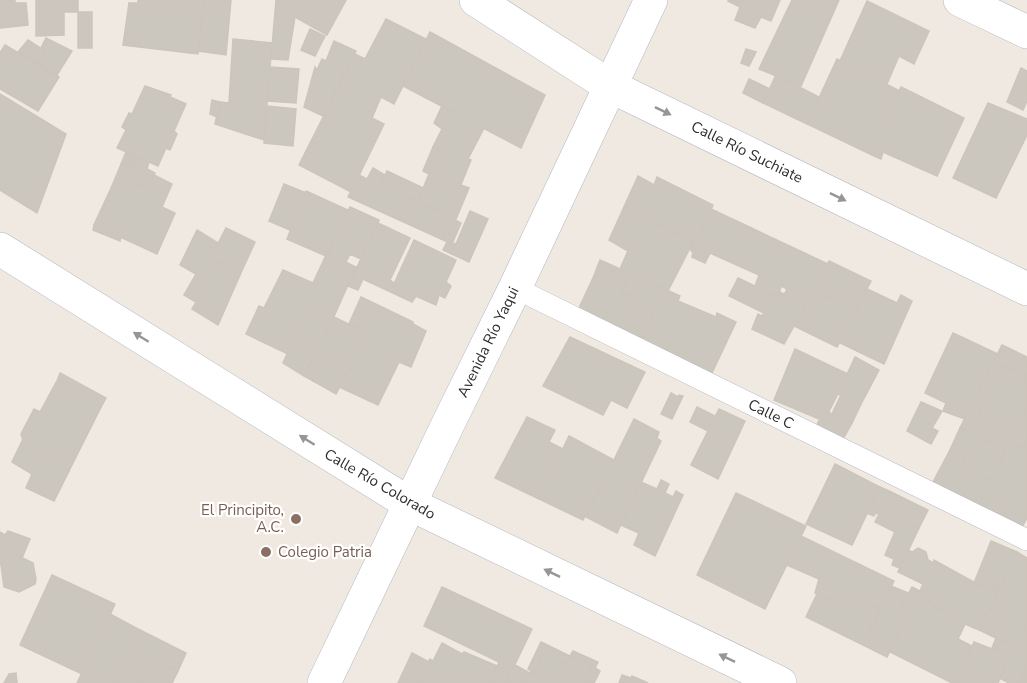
<svg xmlns="http://www.w3.org/2000/svg" width="1027" height="683" font-family="'Nunito Sans',sans-serif">
<style>
.building{fill:#cbc7bf;stroke:#cbc5ba;stroke-width:1.5}
.lines{fill:none;stroke-linecap:round;stroke-linejoin:round}
.service-casing{stroke:#b4b7c1;stroke-width:22}
.minor-casing{stroke:#b4b7c1;stroke-width:34}
.tertiary-casing{stroke:#b4b7c1;stroke-width:34}
.service{stroke:#fff;stroke-width:21}
.minor{stroke:#fff;stroke-width:33}
.tertiary{stroke:#fff;stroke-width:33}
.oneway{fill:#969696}
.education-dot{fill:#8d6e63;stroke:#fff;stroke-width:2}
.labels{text-anchor:middle;stroke-width:4.5;stroke-linejoin:round;paint-order:stroke}
.street-label{font-size:15px;fill:#2e2e2e;stroke:#fff}
.education-label{font-size:15px;fill:#785e54;stroke:#fff;text-anchor:end}
</style>
<rect width="100%" height="100%" fill="#efe9e1"/>
<g class="building">
<path d="M 0,0 L 15,0 L 15,3 L 26,3 L 28,25 L 0,28 Z"/>
<path d="M 36,0 L 78,0 L 78,12 L 64,12 L 64,35 L 36,36 Z"/>
<path d="M 138,0 L 204,0 L 198,54 L 123,45 L 129,3 L 138,3 Z"/>
<path d="M 204,0 L 231,0 L 226,55 L 199,51 Z"/>
<path d="M 276,0 L 296,0 L 289,15 L 295,15 L 295,17 L 288,60 L 271,59 Z"/>
<path d="M 296,0 L 346,0 L 327,35 L 295,17 L 295,15 L 289,15 Z"/>
<path d="M 729,0 L 780,0 L 771,21 L 761,17 L 755,28 L 735,20 L 740,7 L 728,1 Z"/>
<path d="M 792,0 L 839,0 L 801,86 L 759,69 Z"/>
<path d="M 867,1 L 929,31 L 914,64 L 899,56 L 887,84 L 840,61 Z"/>
<rect x="78" y="12" width="14" height="36"/>
<path d="M 386,19 L 426,39 L 394,104 L 381,97 L 372,118 L 384,124 L 351,192 L 299,165 L 355,54 L 365,59 Z"/>
<path d="M 310,29 L 325,36 L 315,56 L 301,50 Z"/>
<path d="M 430,32 L 545,95 L 521,148 L 403,86 Z"/>
<path d="M 46,38 L 72,51 L 57,75 L 37,63 L 45,51 L 41,48 Z"/>
<path d="M 233,39 L 272,43 L 264,140 L 215,124 L 220,102 L 229,103 Z"/>
<path d="M 28,40 L 45,51 L 37,63 L 18,52 Z"/>
<path d="M 334,41 L 356,51 L 323,116 L 304,107 L 315,67 L 317,70 L 322,59 L 326,61 Z"/>
<path d="M 5,45 L 59,77 L 38,111 L 0,89 L 0,53 Z"/>
<path d="M 746,49 L 756,52 L 749,66 L 741,63 Z"/>
<path d="M 837,59 L 900,91 L 872,155 L 807,124 Z"/>
<path d="M 270,67 L 299,69 L 296,103 L 268,101 Z"/>
<path d="M 1021,68 L 1027,71 L 1027,101 L 1023,110 L 1007,102 Z"/>
<path d="M 776,75 L 819,97 L 807,124 L 763,103 Z"/>
<path d="M 749,79 L 770,89 L 763,103 L 743,93 Z"/>
<path d="M 145,86 L 171,95 L 170,97 L 186,104 L 174,131 L 177,134 L 170,150 L 166,148 L 158,166 L 117,148 L 126,130 L 122,127 L 129,113 L 132,114 Z"/>
<path d="M 901,87 L 964,118 L 937,176 L 883,152 L 881,159 L 872,155 Z"/>
<path d="M 0,94 L 66,134 L 37,213 L 0,190 Z"/>
<path d="M 212,100 L 220,102 L 217,117 L 210,114 Z"/>
<path d="M 988,103 L 1027,119 L 1027,135 L 996,198 L 953,178 Z"/>
<path d="M 267,106 L 296,109 L 293,146 L 264,143 Z"/>
<path d="M 442,106 L 484,128 L 468,159 L 471,160 L 460,187 L 442,178 L 453,157 L 433,147 L 442,129 L 434,123 Z"/>
<path d="M 433,147 L 453,157 L 442,178 L 460,187 L 461,185 L 469,188 L 456,219 L 418,201 L 429,174 L 423,171 Z"/>
<path d="M 126,152 L 132,155 L 127,165 L 133,168 L 138,157 L 149,162 L 147,169 L 155,173 L 148,188 L 128,180 L 124,191 L 112,186 Z"/>
<path d="M 132,155 L 138,157 L 133,168 L 127,165 Z"/>
<path d="M 373,168 L 385,175 L 381,185 L 418,201 L 461,223 L 452,244 L 348,197 L 359,175 L 367,179 Z"/>
<path d="M 387,171 L 423,188 L 418,201 L 381,185 Z"/>
<path d="M 154,175 L 172,184 L 162,207 L 175,213 L 157,254 L 94,225 L 112,186 L 124,191 L 128,180 L 148,188 Z"/>
<path d="M 638,176 L 654,185 L 657,177 L 713,205 L 696,243 L 624,207 Z"/>
<path d="M 284,184 L 306,193 L 290,230 L 269,221 Z"/>
<path d="M 306,191 L 348,210 L 326,256 L 287,239 Z"/>
<path d="M 350,207 L 379,220 L 361,259 L 350,254 L 346,262 L 328,253 Z"/>
<path d="M 624,207 L 693,242 L 668,291 L 620,269 L 628,251 L 609,240 Z"/>
<path d="M 711,209 L 828,264 L 805,306 L 784,295 L 787,289 L 781,286 L 778,297 L 755,286 L 759,275 L 710,253 L 705,263 L 692,257 L 693,253 L 690,249 L 693,242 L 696,243 Z"/>
<path d="M 470,211 L 488,219 L 469,262 L 443,250 L 447,242 L 456,244 Z"/>
<path d="M 378,223 L 410,238 L 390,280 L 394,283 L 393,286 L 416,296 L 412,302 L 363,279 L 358,290 L 348,286 Z"/>
<path d="M 94,225 L 121,237 L 120,241 L 93,230 Z"/>
<path d="M 226,228 L 255,242 L 240,275 L 211,257 Z"/>
<path d="M 197,230 L 218,243 L 211,257 L 240,275 L 218,325 L 192,309 L 196,302 L 184,295 L 196,274 L 180,265 Z"/>
<path d="M 414,240 L 456,260 L 446,282 L 451,286 L 445,298 L 439,295 L 436,305 L 393,286 Z"/>
<path d="M 327,253 L 356,267 L 335,314 L 311,303 L 288,354 L 246,334 L 259,306 L 264,308 L 283,270 L 313,283 Z"/>
<path d="M 600,260 L 680,296 L 678,301 L 716,317 L 717,313 L 736,322 L 711,375 L 641,340 L 656,308 L 621,293 L 627,279 L 614,272 L 604,272 L 593,278 Z"/>
<path d="M 829,261 L 871,281 L 856,310 L 814,290 Z"/>
<path d="M 604,272 L 614,272 L 627,279 L 621,293 L 637,300 L 635,304 L 631,302 L 628,307 L 633,309 L 623,331 L 579,308 L 593,278 Z"/>
<path d="M 738,278 L 778,297 L 768,319 L 762,316 L 764,313 L 729,296 Z"/>
<path d="M 867,289 L 897,303 L 901,295 L 912,301 L 884,364 L 840,343 Z"/>
<path d="M 814,290 L 857,311 L 837,347 L 794,326 Z"/>
<path d="M 780,292 L 805,306 L 784,344 L 752,329 L 758,314 L 768,319 Z"/>
<path d="M 361,297 L 413,322 L 413,324 L 426,331 L 411,367 L 399,362 L 378,405 L 339,387 L 354,363 L 349,361 L 363,331 L 349,324 Z"/>
<path d="M 637,299 L 656,308 L 641,340 L 623,331 L 633,309 L 628,307 L 631,302 L 635,304 Z"/>
<path d="M 311,303 L 335,314 L 304,376 L 283,363 Z"/>
<path d="M 334,317 L 363,331 L 349,361 L 354,363 L 347,375 L 323,359 L 313,381 L 304,376 Z"/>
<path d="M 953,333 L 998,354 L 965,419 L 943,411 L 946,403 L 925,393 Z"/>
<path d="M 570,337 L 645,372 L 627,408 L 611,400 L 603,415 L 543,386 Z"/>
<path d="M 1002,345 L 1027,357 L 1027,376 L 1003,365 L 978,414 L 1016,431 L 1007,450 L 960,428 Z"/>
<path d="M 795,349 L 848,374 L 824,421 L 774,400 Z"/>
<path d="M 855,357 L 879,370 L 861,404 L 843,395 L 842,396 L 838,394 Z"/>
<path d="M 323,359 L 346,374 L 336,394 L 313,381 Z"/>
<path d="M 1003,365 L 1027,376 L 1027,409 L 1016,431 L 978,414 Z"/>
<path d="M 60,373 L 106,398 L 101,407 L 79,396 L 81,391 L 58,379 Z"/>
<path d="M 58,379 L 81,391 L 79,396 L 101,407 L 69,471 L 47,458 L 49,453 L 23,440 L 21,434 L 34,409 L 40,412 Z"/>
<path d="M 671,393 L 678,397 L 679,395 L 683,396 L 672,419 L 661,414 Z"/>
<path d="M 841,395 L 843,395 L 861,404 L 852,423 L 832,414 Z"/>
<path d="M 921,402 L 942,411 L 932,428 L 938,431 L 931,444 L 907,431 Z"/>
<path d="M 697,407 L 715,416 L 708,431 L 690,422 Z"/>
<path d="M 719,409 L 745,421 L 718,479 L 691,465 Z"/>
<path d="M 1027,409 L 1027,439 L 1023,448 L 1010,442 Z"/>
<path d="M 828,412 L 852,423 L 843,439 L 816,426 L 820,419 L 824,421 Z"/>
<path d="M 527,417 L 555,430 L 549,442 L 563,449 L 539,499 L 495,478 Z"/>
<path d="M 634,419 L 659,432 L 657,438 L 661,441 L 617,533 L 586,517 Z"/>
<path d="M 960,428 L 1007,450 L 991,481 L 960,466 L 965,457 L 950,450 Z"/>
<path d="M 569,436 L 614,460 L 583,520 L 539,499 Z"/>
<path d="M 23,439 L 49,453 L 47,458 L 69,471 L 54,501 L 26,488 L 32,474 L 12,462 Z"/>
<path d="M 1027,439 L 1027,518 L 1021,529 L 1002,520 L 1007,508 L 983,496 L 1010,442 L 1023,448 Z"/>
<path d="M 950,450 L 965,457 L 960,466 L 991,481 L 978,507 L 932,484 Z"/>
<path d="M 835,464 L 880,487 L 852,545 L 806,524 Z"/>
<path d="M 661,480 L 669,484 L 665,493 L 673,497 L 676,491 L 683,495 L 655,556 L 634,545 L 639,533 L 621,525 L 641,482 L 657,489 Z"/>
<path d="M 880,487 L 891,492 L 883,510 L 878,508 L 874,516 L 867,513 Z"/>
<path d="M 891,492 L 928,510 L 919,528 L 900,520 L 895,532 L 875,522 L 879,514 L 875,513 L 878,508 L 883,510 Z"/>
<path d="M 736,493 L 806,526 L 765,609 L 697,575 Z"/>
<path d="M 983,496 L 1007,508 L 1002,520 L 978,507 Z"/>
<path d="M 900,520 L 919,528 L 900,568 L 892,565 L 894,559 L 885,555 Z"/>
<path d="M 8,531 L 30,539 L 22,558 L 0,547 L 0,532 L 5,535 Z"/>
<path d="M 801,536 L 894,581 L 880,609 L 854,598 L 849,609 L 815,593 L 819,579 L 787,565 Z"/>
<path d="M 991,541 L 1017,552 L 997,593 L 994,592 L 995,586 L 986,582 L 981,586 L 974,583 Z"/>
<path d="M 0,547 L 33,563 L 36,579 L 35,584 L 19,592 L 4,587 L 0,558 Z"/>
<path d="M 918,548 L 926,552 L 928,560 L 933,563 L 934,560 L 981,586 L 986,582 L 995,586 L 994,592 L 997,593 L 979,630 L 965,624 L 933,605 L 920,591 L 923,584 L 898,572 L 908,550 L 912,552 Z"/>
<path d="M 1017,552 L 1027,558 L 1027,627 L 990,609 Z"/>
<path d="M 52,575 L 115,604 L 82,674 L 20,645 Z"/>
<path d="M 891,586 L 908,593 L 900,610 L 908,614 L 887,657 L 863,645 Z"/>
<path d="M 442,587 L 532,629 L 506,683 L 489,683 L 499,662 L 424,626 Z"/>
<path d="M 912,587 L 920,591 L 933,605 L 965,624 L 958,639 L 972,646 L 955,683 L 952,683 L 890,652 L 908,614 L 900,610 Z"/>
<path d="M 817,594 L 849,609 L 854,598 L 880,609 L 863,645 L 806,617 Z"/>
<path d="M 990,609 L 1027,627 L 1027,667 L 1020,683 L 1009,683 L 999,678 L 1013,645 L 1002,640 L 997,651 L 992,648 L 996,638 L 979,630 Z"/>
<path d="M 110,614 L 140,630 L 127,657 L 114,683 L 77,683 Z"/>
<path d="M 140,630 L 186,653 L 178,671 L 148,657 L 145,664 L 127,657 Z"/>
<path d="M 1002,640 L 1013,645 L 998,683 L 955,683 L 974,642 L 997,651 Z"/>
<path d="M 541,642 L 570,656 L 566,664 L 544,653 L 534,675 L 530,673 L 531,671 L 528,669 Z"/>
<path d="M 442,643 L 462,654 L 464,652 L 497,666 L 489,683 L 421,683 L 431,663 L 428,662 L 430,659 L 433,661 Z"/>
<path d="M 573,651 L 598,662 L 595,668 L 570,656 Z"/>
<path d="M 412,653 L 431,663 L 421,683 L 398,683 Z"/>
<path d="M 544,653 L 566,664 L 570,656 L 592,666 L 584,683 L 526,683 L 530,673 L 534,675 Z"/>
<path d="M 127,657 L 145,664 L 136,683 L 114,683 Z"/>
<path d="M 148,657 L 178,671 L 172,683 L 136,683 Z"/>
<path d="M 515,665 L 530,673 L 526,683 L 506,683 Z"/>
<path d="M 592,666 L 600,671 L 594,683 L 584,683 Z"/>
<path d="M 1027,667 L 1027,683 L 1020,683 Z"/>
<path d="M 16,673 L 17,683 L 4,683 L 9,674 Z"/>
<path d="M 622,675 L 631,678 L 632,676 L 648,683 L 619,683 Z"/>
</g>
<g class="lines">
<g class="service-casing">
<path id="service" d="M 515,288 L 1027,540"/>
</g>
<g class="minor-casing">
<g id="minor">
<path d="M 960,0 L 1027,32"/>
<path d="M 610,86 L 1027,289"/>
<path d="M 0,249 L 410,504 L 780,683"/>
</g>
</g>
<g class="tertiary-casing">
<g id="tertiary">
<path d="M 476,0 L 610,86"/>
<path d="M 324,683 L 448,424 L 515,288 L 651,0"/>
</g>
</g>
<use href="#service" class="service"/>
<use href="#minor" class="minor"/>
<use href="#tertiary" class="tertiary"/>
</g>
<defs><path id="oneway-solid" d="M-6-.8H1V-3.2L6.5 0L1 3.2V.8H-6Z" transform="scale(1.5)"/></defs>
<g class="oneway">
<use href="#oneway-solid" transform="translate(663 111) rotate(26)"/>
<use href="#oneway-solid" transform="translate(838 197) rotate(26)"/>
<use href="#oneway-solid" transform="translate(141 337) rotate(-148)"/>
<use href="#oneway-solid" transform="translate(307 440) rotate(-148)"/>
<use href="#oneway-solid" transform="translate(552 573) rotate(-154)"/>
<use href="#oneway-solid" transform="translate(727 658) rotate(-154)"/>
</g>
<g class="education-dot">
<circle cx="296" cy="519" r="6"/>
<circle cx="266" cy="552" r="6"/>
</g>
<g class="labels">
<g class="street-label">
<text transform="translate(747 152) rotate(26)" y="5">Calle Río Suchiate</text>
<text transform="translate(488 342) rotate(-64)" y="5">Avenida Río Yaqui</text>
<text transform="translate(771 414) rotate(26)" y="5">Calle C</text>
<text transform="translate(380 484) rotate(30)" y="5">Calle Río Colorado</text>
</g>
<g class="education-label">
<text x="284" y="515">El Principito,<tspan x="284" dy="17">A.C.</tspan></text>
<text x="278" y="557" text-anchor="start">Colegio Patria</text>
</g>
</g>
</svg>
